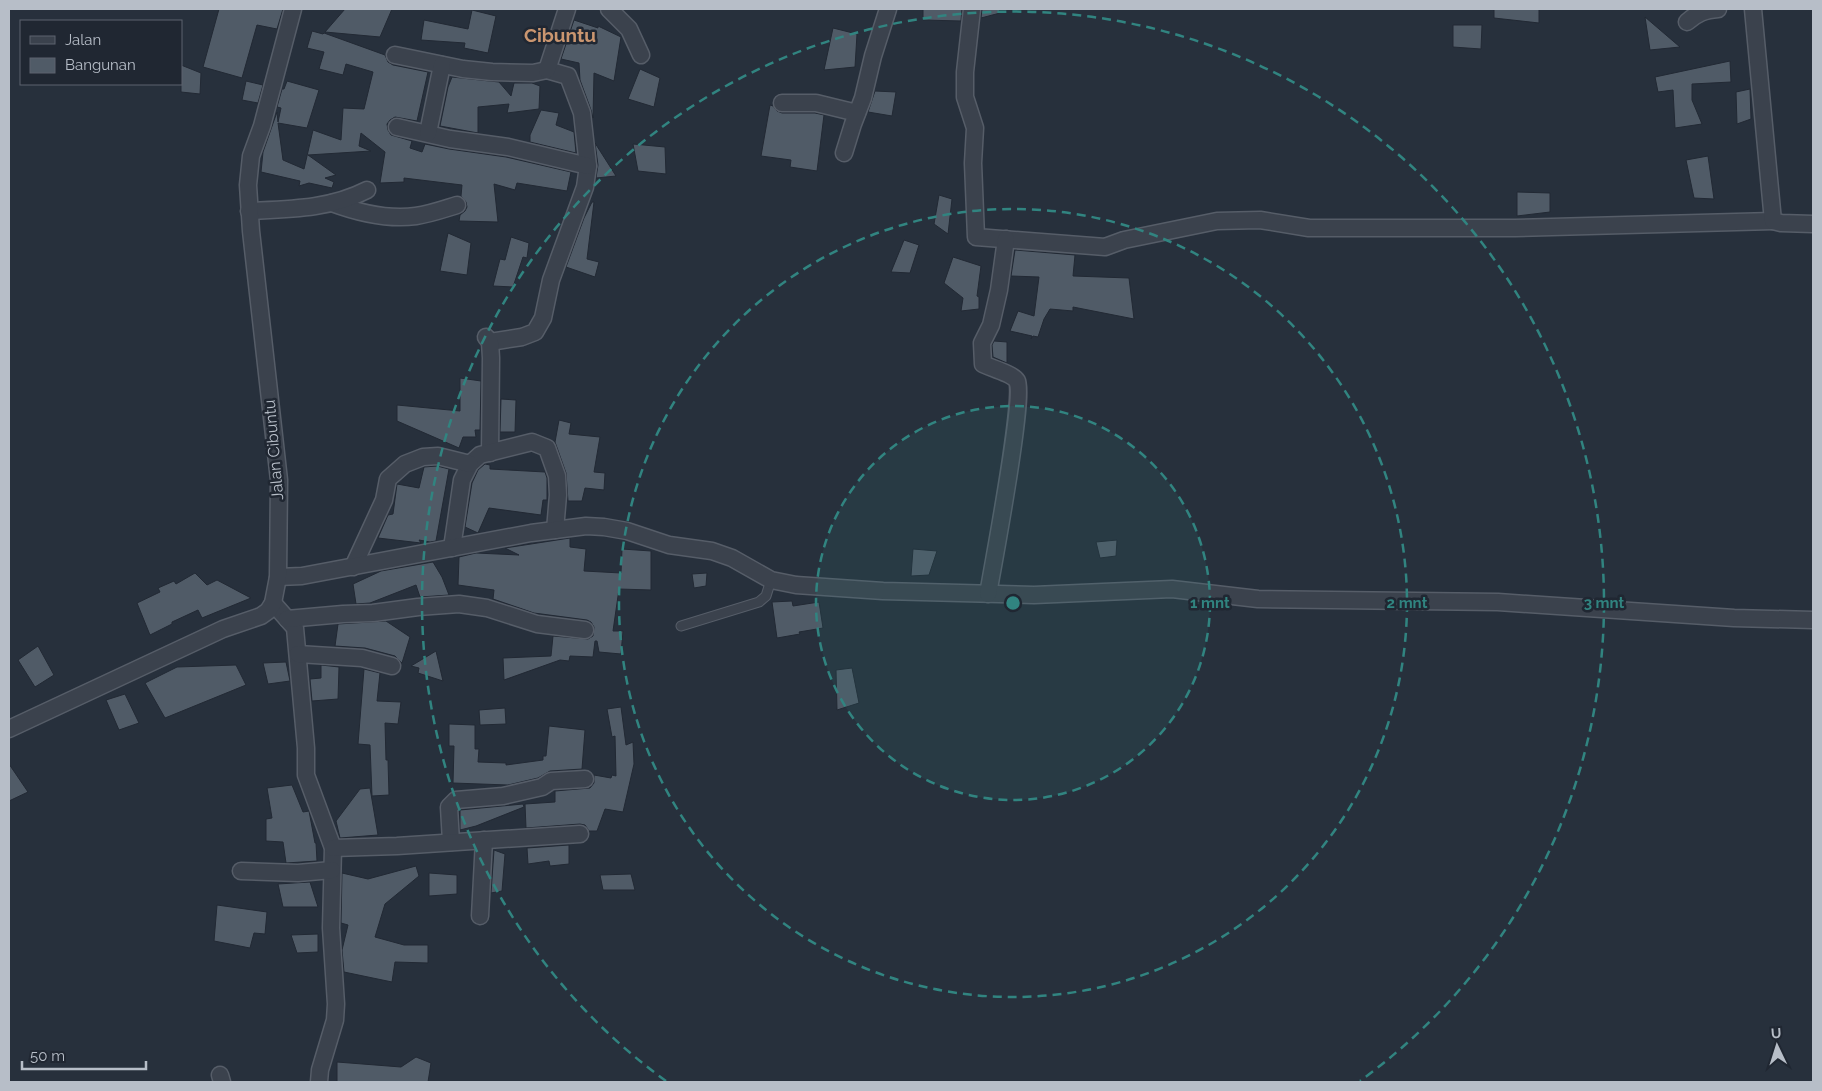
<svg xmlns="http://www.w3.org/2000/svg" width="1822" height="1091" font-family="Raleway,sans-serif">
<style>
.building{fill:#505b67;stroke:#222934}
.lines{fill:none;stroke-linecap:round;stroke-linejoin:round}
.service-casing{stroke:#565d68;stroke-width:11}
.minor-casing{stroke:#565d68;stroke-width:19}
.service{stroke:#3b424d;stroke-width:9}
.minor{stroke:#3b424d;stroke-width:16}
.ring{fill:none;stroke:#318480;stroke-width:2.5;stroke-dasharray:9 6}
.labels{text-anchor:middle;stroke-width:5;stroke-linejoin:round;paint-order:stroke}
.street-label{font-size:16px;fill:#b7bec8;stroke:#202732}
.quarter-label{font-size:19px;font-weight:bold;fill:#ca9670;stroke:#202732}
.centre{fill:#318480;stroke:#202732;stroke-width:2.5}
.ring-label{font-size:15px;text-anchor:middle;font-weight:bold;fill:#318480;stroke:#202732;stroke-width:5;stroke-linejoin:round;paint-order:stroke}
</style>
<rect width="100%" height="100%" fill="#27303c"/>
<g class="building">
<path d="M 219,9 L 283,9 L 277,29 L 257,25 L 242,78 L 203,67 Z"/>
<path d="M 345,9 L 392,9 L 380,37 L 325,32 Z"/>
<path d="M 923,9 L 962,9 L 961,21 L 923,20 Z"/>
<path d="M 982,9 L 999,9 L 1000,13 L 981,18 Z"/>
<path d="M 1494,9 L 1539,9 L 1539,23 L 1494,18 Z"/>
<path d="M 472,10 L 496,16 L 488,53 L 464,48 L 465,43 L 421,40 L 424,20 L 468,29 Z"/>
<path d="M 1645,17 L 1680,47 L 1650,50 Z"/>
<path d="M 574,20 L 598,28 L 598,26 L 621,37 L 614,81 L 594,73 L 593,118 L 591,110 L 580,80 L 579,63 L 561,59 Z"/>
<path d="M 1453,25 L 1482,25 L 1481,49 L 1453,47 Z"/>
<path d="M 833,28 L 857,34 L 855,67 L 824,70 Z"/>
<path d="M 312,31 L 323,34 L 324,33 L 385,55 L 388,62 L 393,65 L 428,72 L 417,121 L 395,117 L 390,120 L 387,124 L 388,130 L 391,135 L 412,141 L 410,148 L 422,152 L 425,144 L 449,149 L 506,157 L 571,172 L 567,191 L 517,183 L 515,190 L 494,184 L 498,222 L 459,221 L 460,215 L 465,211 L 467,207 L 466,202 L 461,196 L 462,185 L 404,178 L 404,182 L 380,183 L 385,152 L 361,133 L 359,146 L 371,151 L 308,155 L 336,175 L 325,178 L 334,182 L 332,188 L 309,183 L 299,186 L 300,181 L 261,172 L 263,152 L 277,112 L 278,122 L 281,108 L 277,107 L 282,89 L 284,89 L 287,81 L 319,90 L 307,128 L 278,123 L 283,160 L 304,169 L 313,130 L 341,140 L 343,108 L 364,109 L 373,72 L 346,64 L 343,75 L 319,69 L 324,52 L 307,48 Z"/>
<path d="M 1730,61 L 1731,82 L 1692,84 L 1692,100 L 1702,124 L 1675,128 L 1673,90 L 1658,92 L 1655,77 Z"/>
<path d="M 181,65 L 201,73 L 200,94 L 181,92 Z"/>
<path d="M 640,69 L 660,78 L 654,107 L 628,99 Z"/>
<path d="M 452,77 L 499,82 L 511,96 L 514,83 L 532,83 L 540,86 L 539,109 L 507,113 L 509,104 L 478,107 L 478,133 L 440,126 L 448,87 Z"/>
<path d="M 246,81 L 263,85 L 258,103 L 242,100 Z"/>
<path d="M 1750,89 L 1751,119 L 1737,124 L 1736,92 Z"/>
<path d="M 875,91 L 896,92 L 892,116 L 868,112 Z"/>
<path d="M 770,105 L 773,106 L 777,111 L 782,113 L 815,113 L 824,115 L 817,171 L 790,167 L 791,160 L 761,156 Z"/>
<path d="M 541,110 L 559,113 L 556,125 L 574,132 L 576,153 L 530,142 L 530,135 Z"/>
<path d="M 595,143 L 616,176 L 596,178 L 598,165 Z"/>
<path d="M 633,144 L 665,147 L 666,174 L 638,171 Z"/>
<path d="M 1708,156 L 1714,199 L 1694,198 L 1686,160 Z"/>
<path d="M 1517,192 L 1550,193 L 1550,212 L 1517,216 Z"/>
<path d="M 939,195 L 952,199 L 948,234 L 934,224 Z"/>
<path d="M 592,202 L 594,202 L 587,259 L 599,262 L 595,277 L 566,267 L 584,218 Z"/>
<path d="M 448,233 L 471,243 L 467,275 L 440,271 Z"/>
<path d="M 511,237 L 529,243 L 527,258 L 523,257 L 513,287 L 493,286 L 500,259 L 505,260 Z"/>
<path d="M 904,240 L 919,245 L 910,273 L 891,272 Z"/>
<path d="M 1015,250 L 1075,255 L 1073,276 L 1129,278 L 1134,319 L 1073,307 L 1073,311 L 1050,309 L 1044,319 L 1038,337 L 1033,336 L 1031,339 L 1032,336 L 1010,331 L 1018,311 L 1034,316 L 1039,277 L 1011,276 Z"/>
<path d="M 953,257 L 981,266 L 977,296 L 979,297 L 979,309 L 961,311 L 963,298 L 944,283 Z"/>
<path d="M 994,341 L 1007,342 L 1007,363 L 993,357 L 992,345 Z"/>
<path d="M 460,378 L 481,381 L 480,430 L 475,430 L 476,437 L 463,437 L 459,448 L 397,421 L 397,405 L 460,411 Z"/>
<path d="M 501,399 L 516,400 L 515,432 L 500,432 Z"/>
<path d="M 559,420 L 571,423 L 569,434 L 600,437 L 594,472 L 605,473 L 604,490 L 585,488 L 582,501 L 568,501 L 566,473 L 555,442 Z"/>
<path d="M 485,464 L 490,465 L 490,469 L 545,472 L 547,478 L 547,500 L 543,500 L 541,515 L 489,508 L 478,533 L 465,527 L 472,483 L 478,470 Z"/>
<path d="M 437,466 L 449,469 L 436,541 L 430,542 L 419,540 L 421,543 L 378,538 L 388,515 L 393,514 L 397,484 L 419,488 L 424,467 Z"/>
<path d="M 570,538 L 570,547 L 586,549 L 584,571 L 621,573 L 622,549 L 651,551 L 651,590 L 619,589 L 613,631 L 623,631 L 621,654 L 599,652 L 597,641 L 595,641 L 593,657 L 570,656 L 569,661 L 560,660 L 504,680 L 503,658 L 551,656 L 553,636 L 588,639 L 593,636 L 594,627 L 591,622 L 587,620 L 534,613 L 493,599 L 494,590 L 458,585 L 459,557 L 476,553 L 519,555 L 505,548 Z"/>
<path d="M 1117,540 L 1116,556 L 1100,558 L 1096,542 Z"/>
<path d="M 913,549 L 937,551 L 929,575 L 911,576 Z"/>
<path d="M 433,562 L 442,577 L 449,595 L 420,597 L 416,585 L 370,603 L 356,604 L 353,584 L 381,571 Z"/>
<path d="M 195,573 L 207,585 L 217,580 L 251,598 L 202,618 L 198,610 L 172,622 L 172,624 L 150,635 L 137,603 L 160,592 L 158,588 L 174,581 L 176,584 Z"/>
<path d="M 707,573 L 706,586 L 694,588 L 692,574 Z"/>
<path d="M 792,601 L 793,606 L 819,602 L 823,628 L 799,632 L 800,634 L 777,638 L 772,602 Z"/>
<path d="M 386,621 L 410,637 L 402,663 L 395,656 L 365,648 L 335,646 L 338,624 Z"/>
<path d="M 38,646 L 54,675 L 35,687 L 18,660 Z"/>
<path d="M 436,651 L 443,681 L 418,673 L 419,668 L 411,666 Z"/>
<path d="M 286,662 L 290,681 L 268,684 L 263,663 Z"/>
<path d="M 236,665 L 246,685 L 165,718 L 145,683 L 177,667 Z"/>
<path d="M 321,665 L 339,667 L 338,699 L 312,701 L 310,679 L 321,678 Z"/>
<path d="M 852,668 L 859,703 L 837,710 L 836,670 Z"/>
<path d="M 364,669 L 380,673 L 377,701 L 401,702 L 398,724 L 385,723 L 386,760 L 388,760 L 389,795 L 372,796 L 370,745 L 358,744 Z"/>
<path d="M 125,694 L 139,723 L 119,730 L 106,700 Z"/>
<path d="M 621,707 L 626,745 L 633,742 L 634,764 L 623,812 L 605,809 L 597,831 L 589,831 L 585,825 L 580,824 L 526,828 L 525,804 L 555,802 L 555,791 L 590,788 L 594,783 L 594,775 L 611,778 L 612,775 L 616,776 L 615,736 L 612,737 L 607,709 Z"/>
<path d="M 505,708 L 506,724 L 480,725 L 479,710 Z"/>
<path d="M 449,724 L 475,725 L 475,749 L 479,749 L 478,762 L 506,763 L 506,765 L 543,760 L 543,756 L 546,756 L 549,726 L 585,730 L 582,769 L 550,771 L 538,778 L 508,785 L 453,783 L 454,746 L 449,746 Z"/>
<path d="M 9,764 L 28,792 L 9,801 Z"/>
<path d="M 292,785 L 303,812 L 309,811 L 315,843 L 316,843 L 317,861 L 286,863 L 283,842 L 266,841 L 266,819 L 272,818 L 267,788 Z"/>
<path d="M 370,788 L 378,835 L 340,838 L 336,821 L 360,789 Z"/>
<path d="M 523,804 L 524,807 L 476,826 L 460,830 L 460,810 Z"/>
<path d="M 569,845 L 569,864 L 550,866 L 549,861 L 528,864 L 527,848 Z"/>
<path d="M 494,850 L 505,854 L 502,891 L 491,893 Z"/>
<path d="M 416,866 L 419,876 L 385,904 L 375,937 L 404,945 L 428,945 L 428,963 L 395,962 L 392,982 L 344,972 L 342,950 L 348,925 L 341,923 L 342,873 L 368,879 Z"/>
<path d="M 429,873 L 457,875 L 457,894 L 429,896 Z"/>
<path d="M 631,874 L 635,890 L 603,890 L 600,875 Z"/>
<path d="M 310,882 L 318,907 L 283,907 L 278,884 Z"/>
<path d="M 217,905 L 267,912 L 265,934 L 254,933 L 250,948 L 214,941 Z"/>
<path d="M 318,934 L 318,952 L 297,953 L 291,935 Z"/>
<path d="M 416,1057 L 431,1063 L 428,1082 L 337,1082 L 337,1062 L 401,1067 Z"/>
</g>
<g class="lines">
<g class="service-casing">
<path id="service" d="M 681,626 L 759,602 L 766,596 L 771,580"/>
</g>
<g class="minor-casing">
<g id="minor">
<path d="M 609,9 L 629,29 L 641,55"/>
<path d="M 972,9 L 965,72 L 965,97 L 975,128 L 973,163 L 976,237 L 1105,247 L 1124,240 L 1217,221 L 1260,220 L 1309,228 L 1515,228 L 1773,221"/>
<path d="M 1753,9 L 1773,221 L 1781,223 L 1813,224"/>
<path d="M 1687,22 C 1697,13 1705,10 1718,9"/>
<path d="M 395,55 L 463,69 L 492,72 L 533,73 L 547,70 L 568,76 L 582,113 L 588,166 L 585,187 L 551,280 L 543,318 L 535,332 L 522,337 L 490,342"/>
<path d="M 547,70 L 567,9"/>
<path d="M 782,103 L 816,103 L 857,113"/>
<path d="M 397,127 L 450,139 L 508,147 L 588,166"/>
<path d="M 428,133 L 442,65"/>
<path d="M 844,153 L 853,124 L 863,98 L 873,56 L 888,9"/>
<path d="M 332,203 C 359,213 387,220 416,216 C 430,214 444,209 457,205"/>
<path d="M 249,211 C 290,209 330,209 367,190"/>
<path d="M 486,337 L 490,342 L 491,358 L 490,453"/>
<path d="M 452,548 L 462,480 L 470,464 L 480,455 L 532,442 L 547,448 L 557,476 L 558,495 L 555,530"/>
<path d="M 353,567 L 384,500 L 388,479 L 405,464 L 423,457 L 438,456 L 470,464"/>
<path d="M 278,577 L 302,576 L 531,533 L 586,526 L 604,527 L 627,531 L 669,545 L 712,551 L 732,558 L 771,580 L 796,585 L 883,591 L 1034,595 L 1172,589 L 1258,599 L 1498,602 L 1734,618 L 1813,620"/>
<path d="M 988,594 C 993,566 1025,395 1017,381 C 1013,374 991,368 983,364 L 982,343 L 991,325 L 999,290 L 1006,239"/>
<path d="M 273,603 L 295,628 L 306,748 L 306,775 L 333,848 L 331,928 L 336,1004 L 335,1020 L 320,1070 L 319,1082"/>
<path d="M 287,619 L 343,614 L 373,613 L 418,607 L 459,604 L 487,608 L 537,624 L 585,630"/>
<path d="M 298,654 L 362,658 L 392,666"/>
<path d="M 9,729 L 223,629 L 261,616 L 268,611 L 273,603 L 278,577 L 279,480 L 251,231 L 248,185 L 251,156 L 262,126 L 293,9"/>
<path d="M 451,842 L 449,807 L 456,800 L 503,796 L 542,787 L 551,781 L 585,779"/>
<path d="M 333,848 L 397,846 L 580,834"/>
<path d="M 241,871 L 298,873 L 332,870"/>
<path d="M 480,916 L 484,840"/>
<path d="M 220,1075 L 222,1082"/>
</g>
</g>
<use href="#service" class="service"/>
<use href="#minor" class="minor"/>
</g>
<circle cx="1013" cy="603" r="197" fill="#318480" fill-opacity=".12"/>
<g class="ring">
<circle cx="1013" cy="603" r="197"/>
<circle cx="1013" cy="603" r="394"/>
<path d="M666 1081A591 591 0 1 1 1360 1081"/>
</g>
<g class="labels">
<g class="street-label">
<text transform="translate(273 450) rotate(-95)" y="6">Jalan Cibuntu</text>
</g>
<g class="quarter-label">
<text x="560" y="42">Cibuntu</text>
</g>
</g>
<circle cx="1013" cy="603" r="8" class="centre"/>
<g class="ring-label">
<text x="1210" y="608">1 mnt</text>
<text x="1407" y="608">2 mnt</text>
<text x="1604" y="608">3 mnt</text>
</g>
<rect width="1822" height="1091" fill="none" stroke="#b7bec8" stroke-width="20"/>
<rect x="20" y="20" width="162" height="65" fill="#202732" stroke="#5c636e"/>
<rect x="30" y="36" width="25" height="8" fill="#3b424d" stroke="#5c636e"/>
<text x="65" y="45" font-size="15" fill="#b7bec8">Jalan</text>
<rect x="30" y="58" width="25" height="15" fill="#505b67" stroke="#5c636e"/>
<text x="65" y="70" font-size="15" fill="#b7bec8">Bangunan</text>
<g transform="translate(1777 1046) rotate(356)" stroke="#202732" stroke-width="4" paint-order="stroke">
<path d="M0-4L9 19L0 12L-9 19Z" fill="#b7bec8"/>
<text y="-8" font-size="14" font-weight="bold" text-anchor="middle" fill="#b7bec8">U</text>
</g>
<path d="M22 1061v8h124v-8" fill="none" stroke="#b7bec8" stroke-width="2.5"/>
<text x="30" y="1061" font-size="15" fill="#b7bec8" stroke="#202732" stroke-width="4" paint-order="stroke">50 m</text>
</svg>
